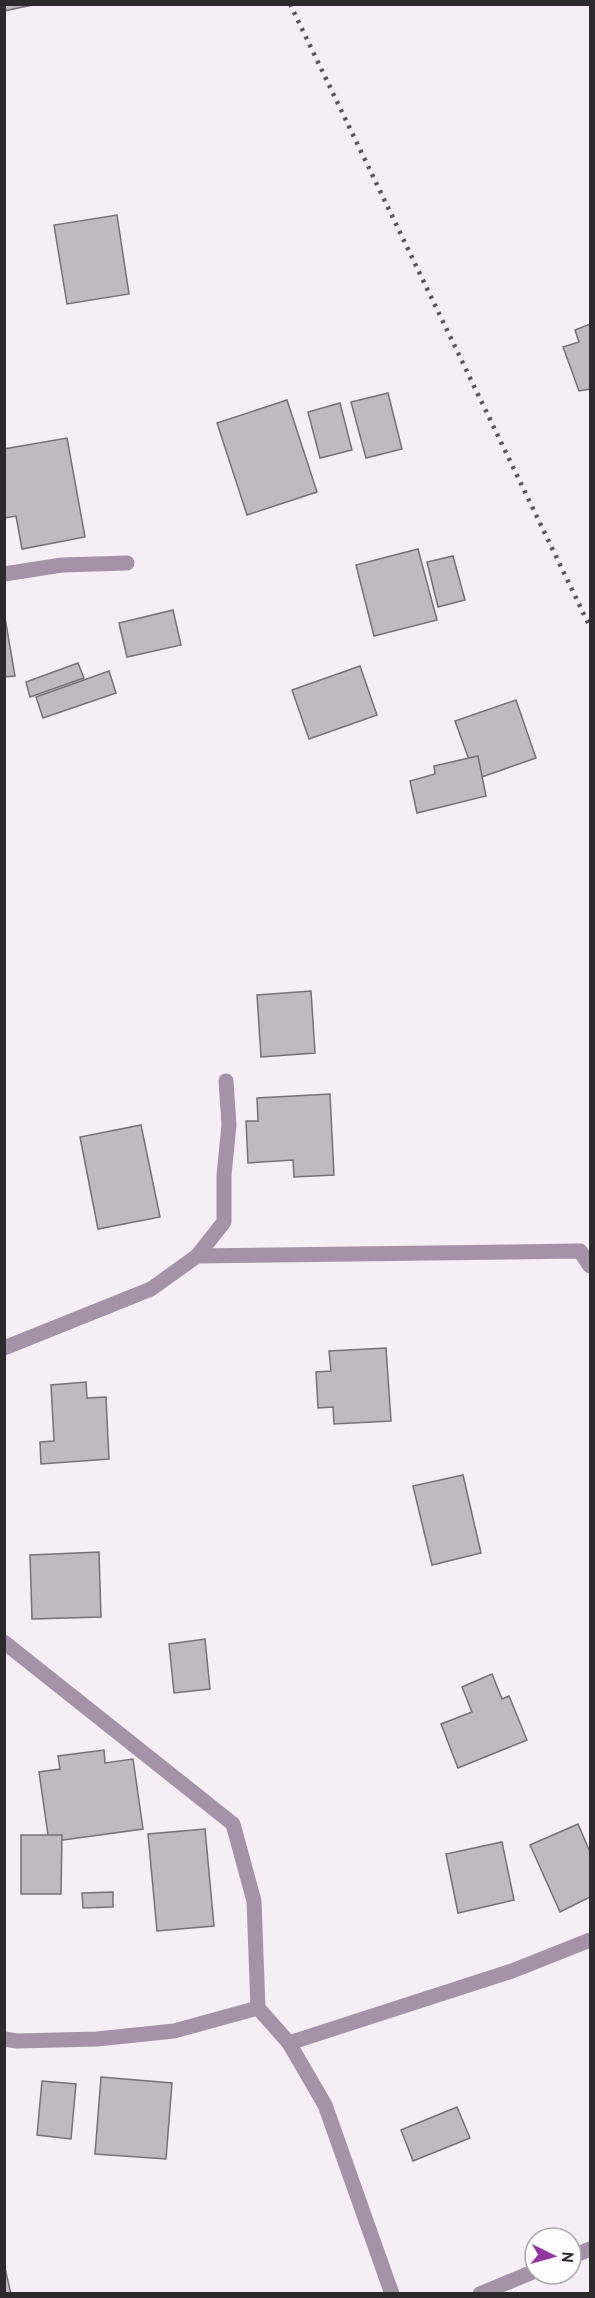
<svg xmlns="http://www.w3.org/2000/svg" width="595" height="2298" font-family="'PT Sans',sans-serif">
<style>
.building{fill:#c1b9c2;stroke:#787078;stroke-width:1.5}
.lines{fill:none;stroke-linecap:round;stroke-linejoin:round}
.street{stroke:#a592a8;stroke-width:15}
.rail{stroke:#595459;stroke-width:4.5;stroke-dasharray:3 6;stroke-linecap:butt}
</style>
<rect width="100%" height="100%" fill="#f6edf7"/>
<g class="building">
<path d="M 4,4 L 37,4 L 4,11 Z"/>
<path d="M 117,215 L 129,294 L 67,304 L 54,225 Z"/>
<path d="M 590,324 L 590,389 L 579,391 L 563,347 L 579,342 L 575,330 Z"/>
<path d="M 388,393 L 402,449 L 366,458 L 351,402 Z"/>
<path d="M 287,400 L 317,492 L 247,515 L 217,423 Z"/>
<path d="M 340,403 L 352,450 L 320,458 L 308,412 Z"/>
<path d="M 67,438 L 85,537 L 22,549 L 16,516 L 4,518 L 4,449 Z"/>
<path d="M 418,549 L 437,620 L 374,636 L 356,565 Z"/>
<path d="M 453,556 L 465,600 L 438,607 L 427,562 Z"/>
<path d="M 173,610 L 181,645 L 127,657 L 119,623 Z"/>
<path d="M 4,612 L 15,676 L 4,677 Z"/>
<path d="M 78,663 L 84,678 L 30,697 L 26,682 Z"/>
<path d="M 360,666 L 377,715 L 309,739 L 292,690 Z"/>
<path d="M 109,671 L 116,693 L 43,718 L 36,697 Z"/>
<path d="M 516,700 L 536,758 L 476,779 L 455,721 Z"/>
<path d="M 478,756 L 486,796 L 417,813 L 410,781 L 435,774 L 434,766 Z"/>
<path d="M 311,991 L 315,1053 L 261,1057 L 257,995 Z"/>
<path d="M 330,1094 L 334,1175 L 294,1177 L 293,1160 L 248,1163 L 246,1121 L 258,1121 L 257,1098 Z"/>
<path d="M 141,1125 L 160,1217 L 98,1229 L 80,1137 Z"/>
<path d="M 386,1348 L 391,1421 L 334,1424 L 333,1407 L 318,1408 L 316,1372 L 331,1371 L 329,1351 Z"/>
<path d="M 86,1382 L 87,1398 L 106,1397 L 109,1459 L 41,1464 L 40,1442 L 54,1441 L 51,1385 Z"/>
<path d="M 463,1475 L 481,1553 L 432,1565 L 413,1486 Z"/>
<path d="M 99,1552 L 101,1617 L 32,1619 L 30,1555 Z"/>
<path d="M 205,1639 L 210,1689 L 174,1693 L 169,1644 Z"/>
<path d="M 492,1674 L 502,1699 L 509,1696 L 527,1740 L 458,1768 L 441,1724 L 472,1712 L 462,1687 Z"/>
<path d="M 104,1750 L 105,1763 L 133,1759 L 143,1829 L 49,1842 L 39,1772 L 60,1769 L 58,1756 Z"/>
<path d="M 578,1824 L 590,1852 L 590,1897 L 560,1912 L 530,1845 Z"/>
<path d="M 205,1829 L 214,1926 L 157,1931 L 148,1834 Z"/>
<path d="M 21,1835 L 62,1835 L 61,1894 L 21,1894 Z"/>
<path d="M 502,1842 L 514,1900 L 458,1913 L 446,1854 Z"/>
<path d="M 113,1892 L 113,1907 L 83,1908 L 82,1893 Z"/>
<path d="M 101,2077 L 172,2083 L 166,2159 L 95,2154 Z"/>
<path d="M 42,2081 L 76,2084 L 71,2139 L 37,2135 Z"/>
<path d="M 457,2107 L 470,2138 L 413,2161 L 401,2130 Z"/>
<path d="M 4,2264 L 11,2294 L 4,2294 Z"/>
</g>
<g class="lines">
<g class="street">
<path d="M 4,574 L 62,565 L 127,563"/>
<path d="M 197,1256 L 580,1251 L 590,1266"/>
<path d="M 4,1348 L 151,1289 L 197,1256 L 224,1222 L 224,1175 L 229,1125 L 226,1081"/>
<path d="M 4,1642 L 233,1824 L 254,1901 L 258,2008 L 289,2043 L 325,2105 L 392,2294"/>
<path d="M 4,2039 L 17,2041 L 97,2039 L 174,2031 L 258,2008"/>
<path d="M 289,2043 L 512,1971 L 590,1940"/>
<path d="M 571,2257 L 590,2249"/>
<path d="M 480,2294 L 535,2271"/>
</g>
<path class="rail" d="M 290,4 L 590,627"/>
</g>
<rect width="595" height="2298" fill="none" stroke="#2d2a2d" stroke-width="12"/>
<g transform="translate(553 2256) rotate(95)"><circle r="28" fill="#fffdff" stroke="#aba9ab" stroke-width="1.5"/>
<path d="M0-4.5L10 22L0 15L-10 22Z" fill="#9336a0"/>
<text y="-9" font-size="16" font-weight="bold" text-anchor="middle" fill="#2d2a2d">N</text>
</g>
</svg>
